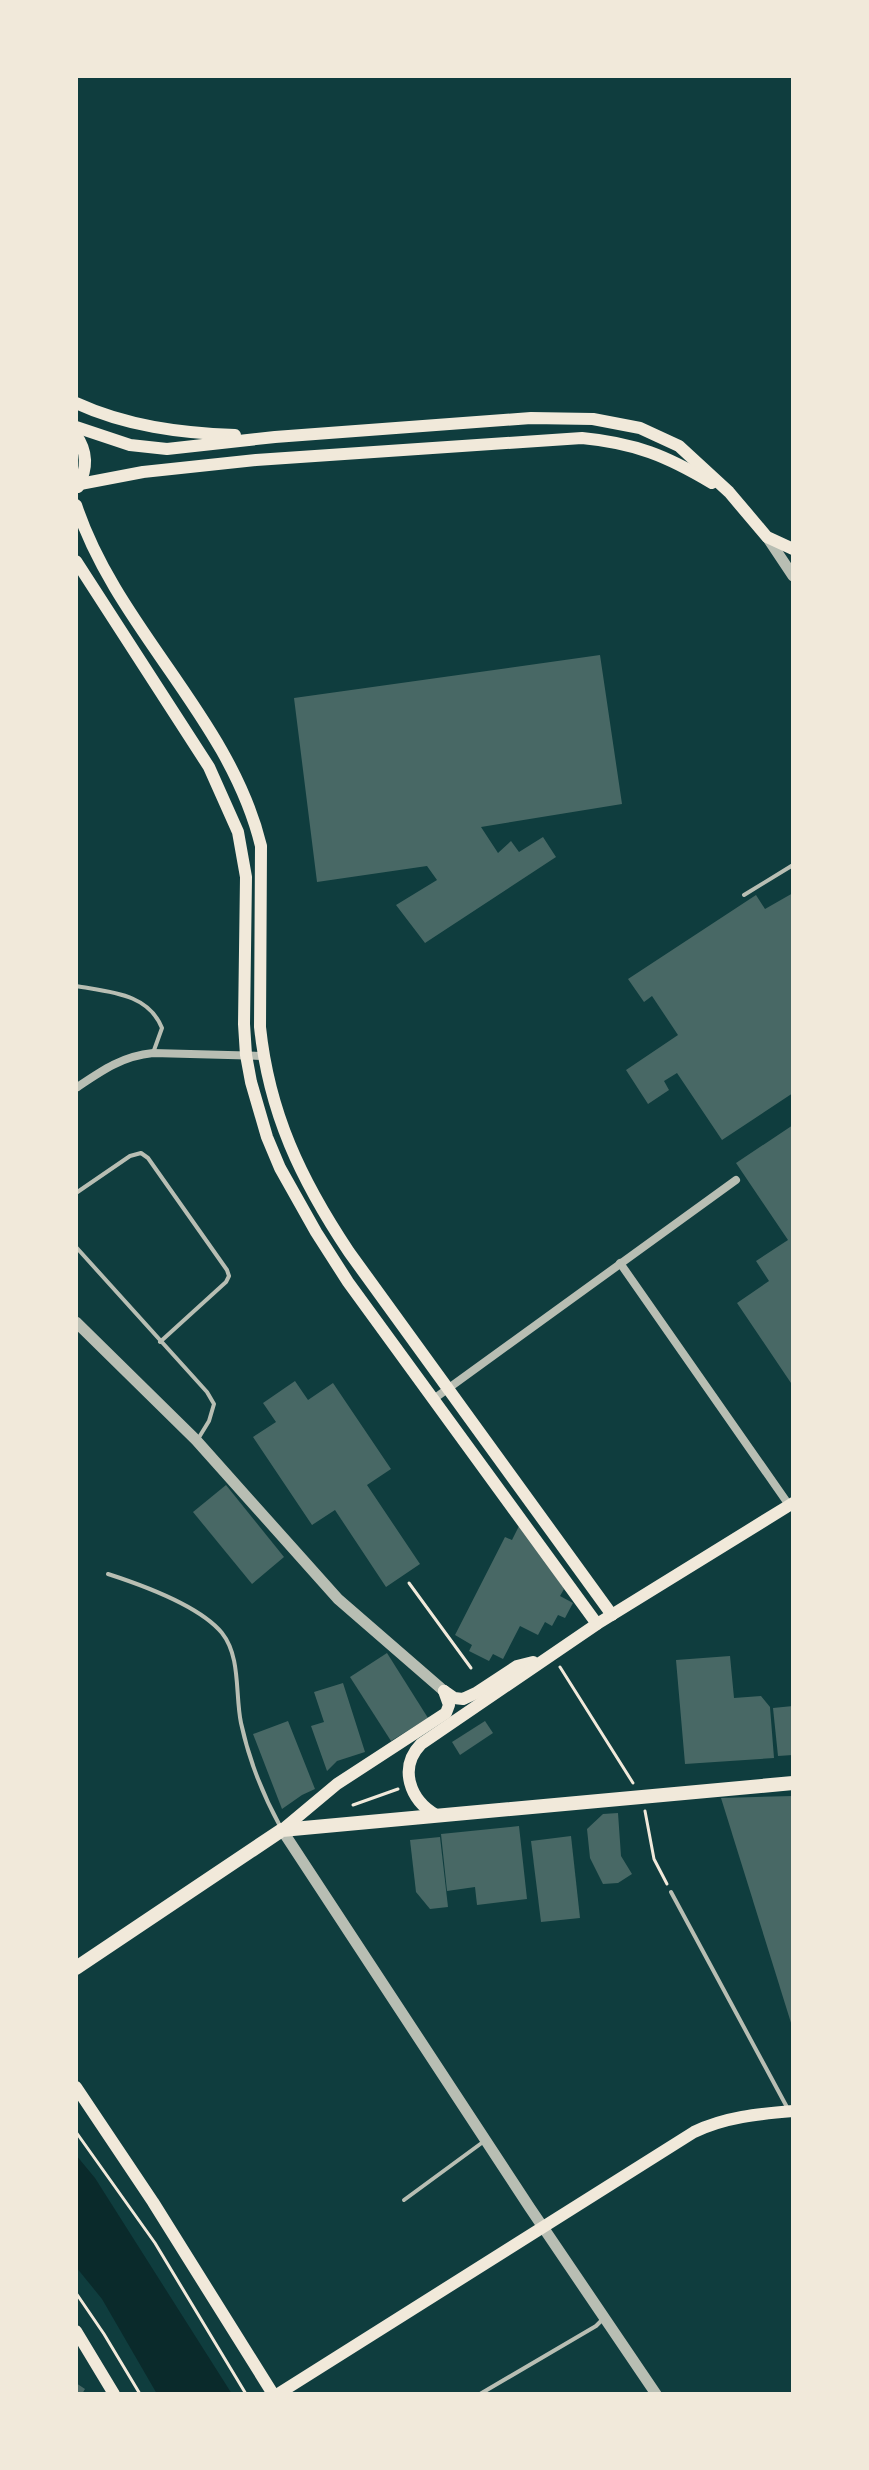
<svg xmlns="http://www.w3.org/2000/svg" width="869" height="2470" font-family="Overpass,sans-serif">
<style>
.water{fill:#0a2a2b}
.building{fill:#486865}
.lines{fill:none;stroke-linecap:round;stroke-linejoin:round}
.path{stroke:#f1e9da;stroke-width:3}
.service{stroke:#b8beb3;stroke-width:4}
.minor{stroke:#b8beb3;stroke-width:8}
.tertiary{stroke:#b8beb3;stroke-width:11}
.secondary{stroke:#f1e9da;stroke-width:12}
.primary{stroke:#f1e9da;stroke-width:14}
</style>
<rect width="100%" height="100%" fill="#0f3d3e"/>
<path class="water" d="M 76,2155 L 95,2178 L 232,2394 L 157,2394 L 102,2299 L 76,2267 Z"/>
<g class="building">
<path d="M 600,655 L 622,804 L 481,827 L 498,853 L 511,841 L 519,852 L 543,837 L 556,857 L 425,943 L 396,905 L 437,880 L 427,866 L 317,882 L 294,698 Z"/>
<path d="M 793,893 L 793,1093 L 722,1140 L 677,1073 L 664,1081 L 669,1090 L 648,1104 L 626,1070 L 678,1035 L 652,996 L 644,1002 L 628,979 L 756,895 L 765,909 Z"/>
<path d="M 793,1125 L 793,1386 L 737,1303 L 769,1281 L 756,1261 L 788,1240 L 736,1163 Z"/>
<path d="M 295,1381 L 308,1400 L 333,1383 L 391,1469 L 367,1485 L 420,1564 L 386,1587 L 335,1510 L 312,1525 L 253,1437 L 276,1422 L 263,1403 Z"/>
<path d="M 226,1485 L 284,1557 L 252,1584 L 193,1512 Z"/>
<path d="M 520,1524 L 564,1589 L 560,1596 L 573,1603 L 565,1618 L 558,1615 L 552,1626 L 545,1622 L 538,1635 L 520,1626 L 503,1659 L 493,1654 L 489,1661 L 469,1651 L 472,1645 L 455,1635 L 505,1537 L 512,1540 Z"/>
<path d="M 387,1653 L 428,1718 L 391,1741 L 350,1677 Z"/>
<path d="M 730,1656 L 734,1698 L 761,1696 L 770,1707 L 774,1758 L 685,1764 L 676,1660 Z"/>
<path d="M 343,1683 L 365,1752 L 337,1761 L 327,1771 L 311,1726 L 324,1722 L 314,1692 Z"/>
<path d="M 793,1706 L 793,1755 L 778,1756 L 773,1708 Z"/>
<path d="M 288,1721 L 315,1789 L 302,1795 L 282,1809 L 253,1734 Z"/>
<path d="M 485,1721 L 493,1733 L 460,1755 L 452,1742 Z"/>
<path d="M 793,1796 L 793,2026 L 792,2026 L 721,1798 Z"/>
<path d="M 618,1813 L 621,1856 L 632,1874 L 618,1883 L 603,1884 L 590,1858 L 587,1829 L 603,1814 Z"/>
<path d="M 519,1826 L 527,1899 L 477,1905 L 475,1887 L 447,1891 L 441,1834 Z"/>
<path d="M 571,1836 L 580,1918 L 541,1922 L 531,1841 Z"/>
<path d="M 440,1837 L 448,1907 L 430,1909 L 416,1892 L 410,1840 Z"/>
<path d="M 76,2383 L 85,2389 L 82,2394 L 76,2394 Z"/>
</g>
<g class="lines">
<g class="path">
<path d="M 409,1583 L 471,1668"/>
<path d="M 560,1667 L 633,1783"/>
<path d="M 353,1805 L 398,1789"/>
<path d="M 645,1811 L 654,1859 L 667,1884"/>
<path d="M 76,2132 L 155,2243 L 246,2394"/>
<path d="M 76,2293 L 104,2334 L 140,2394"/>
</g>
<g class="service">
<path d="M 744,895 L 793,865"/>
<path d="M 76,986 C 109,992 148,993 162,1028 L 153,1053"/>
<path d="M 76,1193 L 130,1156 L 141,1153 L 148,1158 L 227,1270 L 229,1276 L 226,1282 L 160,1342"/>
<path d="M 76,1247 L 207,1392 L 214,1404 L 209,1421 L 198,1439"/>
<path d="M 108,1574 C 142,1585 199,1605 222,1633 C 241,1657 235,1694 241,1723 C 249,1760 262,1793 280,1826"/>
<path d="M 671,1892 L 788,2109"/>
<path d="M 404,2200 L 483,2142"/>
<path d="M 480,2394 L 596,2326 L 604,2318"/>
</g>
<g class="minor">
<path d="M 76,1088 C 101,1071 122,1056 153,1053 L 263,1056"/>
<path d="M 620,1263 L 789,1505"/>
<path d="M 435,1398 L 736,1180"/>
</g>
<g class="tertiary">
<path d="M 767,537 L 793,576"/>
<path d="M 76,1322 L 196,1440 L 338,1599 L 444,1691"/>
<path d="M 282,1830 L 530,2208 L 656,2394"/>
</g>
<g class="secondary">
<path d="M 76,403 C 126,426 180,433 235,435"/>
<path d="M 76,427 L 130,445 L 167,449 L 275,437 L 531,418 L 593,419 L 640,428 L 679,446 L 729,492 L 767,537 L 793,549"/>
<path d="M 76,435 C 88,452 87,470 78,487"/>
<path d="M 80,484 L 143,472 L 256,460 L 582,438 C 635,443 667,456 712,483"/>
<path d="M 76,505 C 117,629 230,718 261,846 L 260,1027 C 269,1113 301,1180 349,1252 L 612,1615"/>
<path d="M 76,561 L 209,767 L 238,832 L 246,877 L 244,1024 L 246,1055 L 251,1082 L 267,1137 L 280,1168 L 316,1232 L 348,1282 L 597,1624"/>
<path d="M 444,1691 L 454,1698 L 463,1699 L 476,1693 L 517,1666 L 533,1662"/>
<path d="M 436,1815 C 410,1800 398,1768 421,1744 L 597,1624 L 793,1503"/>
<path d="M 282,1830 L 337,1784 L 446,1713 L 449,1705 L 444,1691"/>
<path d="M 76,2087 L 153,2202 L 273,2394"/>
<path d="M 76,2331 L 114,2394"/>
<path d="M 278,2394 L 694,2132 C 725,2117 758,2114 793,2111"/>
</g>
<path class="primary" d="M 76,1968 L 282,1830 L 793,1783"/>
</g>
<rect width="869" height="2470" fill="none" stroke="#f1e9da" stroke-width="156"/>
</svg>
